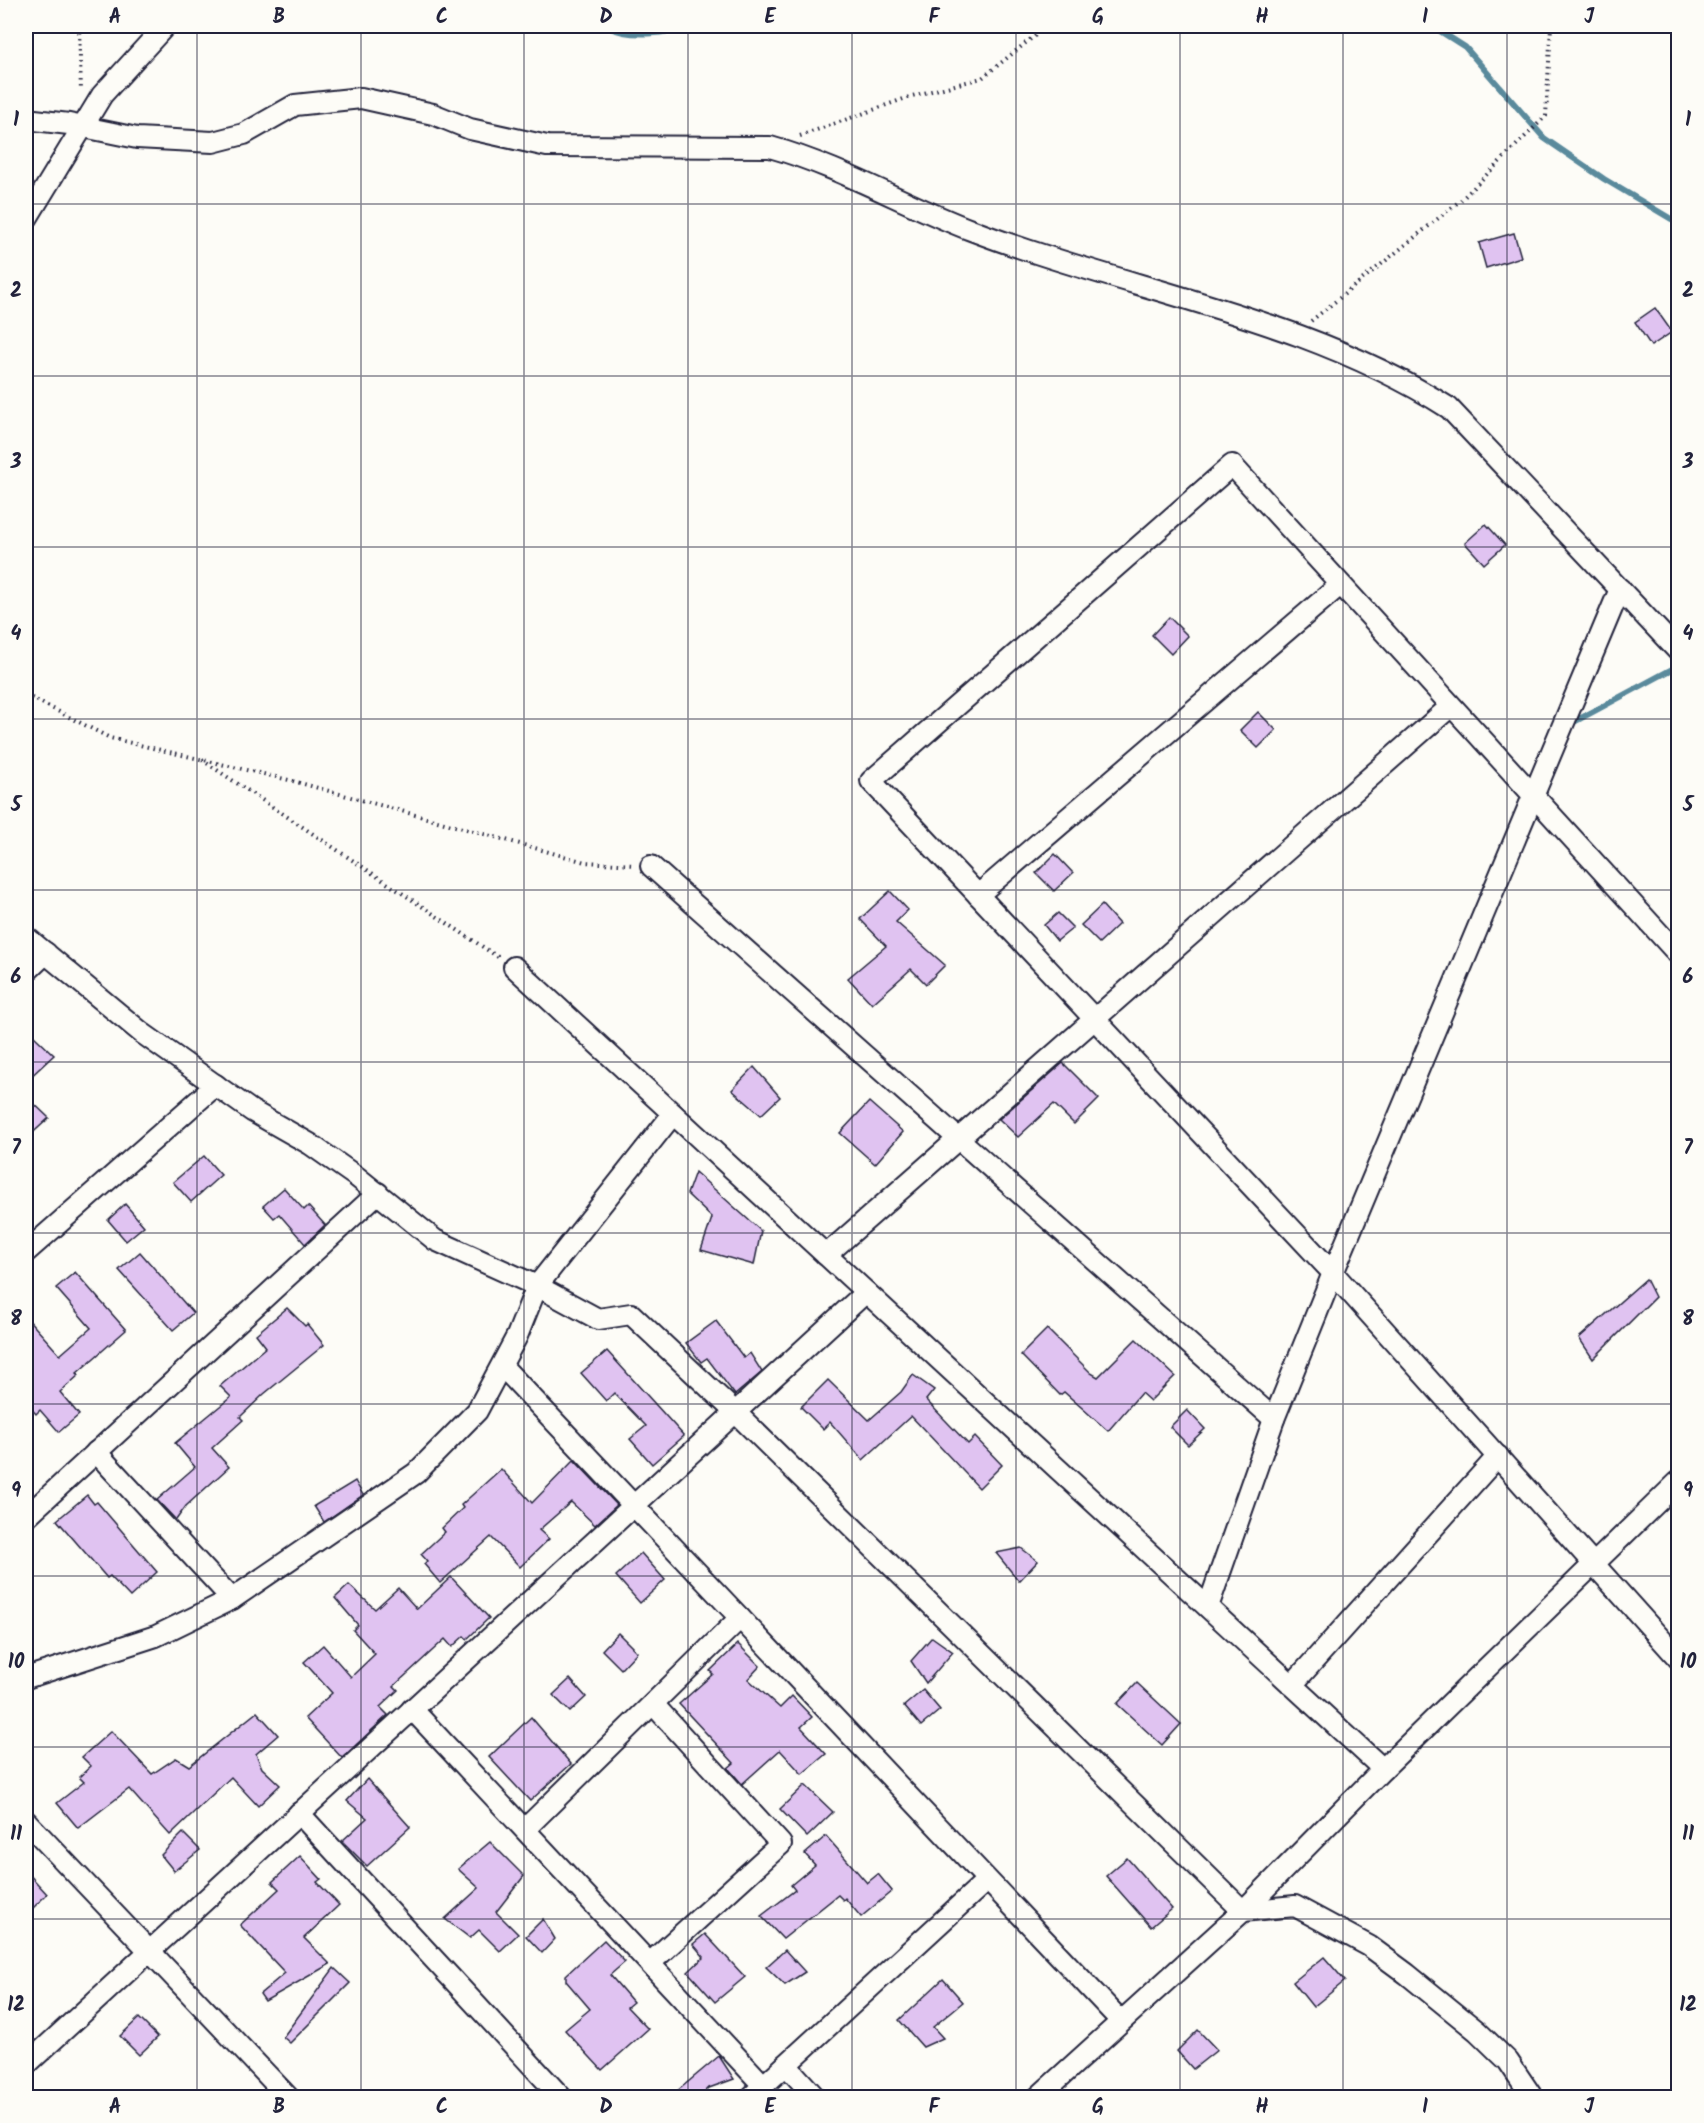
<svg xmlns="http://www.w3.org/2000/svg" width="1704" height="2123" font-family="Kalam,sans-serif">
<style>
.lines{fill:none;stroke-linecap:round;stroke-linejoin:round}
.stream{stroke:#5a8a9c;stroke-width:6}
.building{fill:#e0c3f1;stroke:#22223b;stroke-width:1.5}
.minor-casing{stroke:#22223b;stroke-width:24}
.path{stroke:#22223b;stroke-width:4;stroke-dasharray:1.5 4.5;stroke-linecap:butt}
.minor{stroke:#fdfcf7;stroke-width:20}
.grid{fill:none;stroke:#22223b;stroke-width:1.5;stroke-opacity:0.55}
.neatline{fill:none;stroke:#22223b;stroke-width:2}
.grid-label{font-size:20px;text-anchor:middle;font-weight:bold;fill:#22223b}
</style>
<rect width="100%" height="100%" fill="#fdfcf7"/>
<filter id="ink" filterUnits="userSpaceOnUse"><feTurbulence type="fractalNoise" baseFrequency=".0167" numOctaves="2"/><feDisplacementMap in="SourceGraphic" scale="12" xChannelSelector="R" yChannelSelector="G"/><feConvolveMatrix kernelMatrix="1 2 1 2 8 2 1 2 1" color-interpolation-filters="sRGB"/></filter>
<g filter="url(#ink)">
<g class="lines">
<g class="stream">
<path d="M 606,26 C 629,38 666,34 690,26"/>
<path d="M 1432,26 L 1465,47 L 1544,138 L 1604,179 L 1678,223"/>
<path d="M 1570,724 L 1678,666"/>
</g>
</g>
<g class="building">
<path d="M 1514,233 L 1521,257 L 1486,268 L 1479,243 Z"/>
<path d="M 1655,308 L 1672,332 L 1651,346 L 1635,322 Z"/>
<path d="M 1486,524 L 1505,545 L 1484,564 L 1465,543 Z"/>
<path d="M 1169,617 L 1188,636 L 1171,654 L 1152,635 Z"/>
<path d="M 1258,712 L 1276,730 L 1258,748 L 1240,730 Z"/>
<path d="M 1055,854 L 1073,873 L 1054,891 L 1036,873 Z"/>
<path d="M 890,891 L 908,910 L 896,922 L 945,965 L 926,984 L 911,969 L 872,1004 L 848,978 L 886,946 L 860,919 Z"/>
<path d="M 1102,905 L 1119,924 L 1099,943 L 1081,925 Z"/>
<path d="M 1058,913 L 1073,928 L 1057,941 L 1044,925 Z"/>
<path d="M 34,1036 L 54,1055 L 26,1081 L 26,1044 Z"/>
<path d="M 1063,1063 L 1099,1099 L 1074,1124 L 1054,1104 L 1018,1137 L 999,1119 Z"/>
<path d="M 754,1067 L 780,1097 L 761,1115 L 732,1090 Z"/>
<path d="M 26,1096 L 49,1118 L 26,1139 Z"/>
<path d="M 869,1102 L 903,1132 L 875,1164 L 840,1133 Z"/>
<path d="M 204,1156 L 221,1175 L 191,1202 L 173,1182 Z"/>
<path d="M 695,1172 L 761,1231 L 754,1265 L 701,1250 L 712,1218 L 687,1194 Z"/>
<path d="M 284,1188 L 304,1210 L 308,1206 L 325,1225 L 305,1244 L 279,1214 L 274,1218 L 263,1206 Z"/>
<path d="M 125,1204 L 144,1226 L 126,1241 L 108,1220 Z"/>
<path d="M 140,1252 L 193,1313 L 173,1330 L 119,1270 Z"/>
<path d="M 75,1272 L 126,1330 L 77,1373 L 79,1375 L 60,1392 L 79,1415 L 59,1432 L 40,1410 L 36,1414 L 26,1403 L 26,1317 L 60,1355 L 91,1328 L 56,1288 Z"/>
<path d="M 1646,1279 L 1655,1297 L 1593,1359 L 1579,1338 Z"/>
<path d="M 287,1308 L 305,1326 L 307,1324 L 324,1345 L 264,1394 L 240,1417 L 243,1420 L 212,1448 L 229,1467 L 186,1506 L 176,1520 L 157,1500 L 195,1467 L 175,1443 L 231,1397 L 220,1386 L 266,1347 L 256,1334 Z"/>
<path d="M 716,1321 L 744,1358 L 750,1353 L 762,1372 L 735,1395 L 707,1358 L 701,1362 L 686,1343 Z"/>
<path d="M 1047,1329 L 1091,1373 L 1098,1377 L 1136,1339 L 1175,1376 L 1150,1401 L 1141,1393 L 1108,1431 L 1064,1392 L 1060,1395 L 1021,1355 Z"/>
<path d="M 607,1351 L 684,1436 L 652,1464 L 630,1439 L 646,1426 L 614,1393 L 606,1401 L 581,1373 Z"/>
<path d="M 913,1375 L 934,1390 L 926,1400 L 968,1444 L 975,1437 L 1002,1465 L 979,1488 L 911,1416 L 863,1460 L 830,1422 L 823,1429 L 801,1407 L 828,1380 L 869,1420 L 901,1392 Z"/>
<path d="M 1187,1410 L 1205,1429 L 1188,1445 L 1170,1427 Z"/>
<path d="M 574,1460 L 617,1505 L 595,1525 L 571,1502 L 539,1530 L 549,1539 L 520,1567 L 491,1537 L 440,1583 L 424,1564 L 427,1561 L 421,1554 L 445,1532 L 442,1528 L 463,1508 L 461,1505 L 501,1469 L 532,1503 Z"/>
<path d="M 355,1481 L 363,1495 L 324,1522 L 314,1506 Z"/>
<path d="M 87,1495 L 94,1504 L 97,1502 L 157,1572 L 130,1597 L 110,1576 L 107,1578 L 57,1520 Z"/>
<path d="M 1021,1548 L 1038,1561 L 1019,1581 L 996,1553 Z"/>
<path d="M 641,1553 L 665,1580 L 640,1603 L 616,1576 Z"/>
<path d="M 451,1577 L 489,1618 L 467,1639 L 464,1636 L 452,1647 L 445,1639 L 394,1686 L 398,1690 L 380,1707 L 388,1715 L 342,1758 L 305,1718 L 332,1693 L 304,1662 L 323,1645 L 351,1677 L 375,1654 L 353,1630 L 358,1625 L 335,1598 L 349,1585 L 375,1609 L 398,1588 L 417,1609 Z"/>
<path d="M 618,1633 L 637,1652 L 621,1669 L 602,1650 Z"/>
<path d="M 932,1637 L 953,1652 L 926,1683 L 911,1661 Z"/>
<path d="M 738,1644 L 760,1666 L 748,1679 L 780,1708 L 792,1696 L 812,1717 L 801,1727 L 826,1754 L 802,1774 L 780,1750 L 742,1784 L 728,1768 L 734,1763 L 679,1704 L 713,1674 L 710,1671 Z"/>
<path d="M 570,1679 L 586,1697 L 570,1712 L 553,1695 Z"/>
<path d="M 1137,1683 L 1181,1724 L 1162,1745 L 1117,1704 Z"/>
<path d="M 923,1690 L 940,1710 L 921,1726 L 904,1706 Z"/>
<path d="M 257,1712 L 278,1735 L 256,1754 L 262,1768 L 280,1785 L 258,1806 L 231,1777 L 170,1835 L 129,1789 L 78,1828 L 57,1803 L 84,1782 L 79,1777 L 91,1766 L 82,1757 L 111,1731 L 152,1774 L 176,1758 L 189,1766 Z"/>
<path d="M 531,1717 L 571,1764 L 530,1801 L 489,1757 Z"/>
<path d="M 367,1779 L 410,1827 L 367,1866 L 342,1841 L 367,1818 L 347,1801 Z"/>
<path d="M 805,1785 L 833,1812 L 807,1837 L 780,1809 Z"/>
<path d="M 183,1833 L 200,1850 L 174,1871 L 161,1855 Z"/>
<path d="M 826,1836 L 867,1883 L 878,1874 L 892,1891 L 861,1917 L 845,1898 L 843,1900 L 838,1895 L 783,1939 L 761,1916 L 795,1890 L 791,1885 L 815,1865 L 805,1854 Z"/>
<path d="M 490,1842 L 524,1876 L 496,1912 L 518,1934 L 500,1951 L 479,1930 L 470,1938 L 445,1919 L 479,1888 L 458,1869 Z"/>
<path d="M 300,1856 L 321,1879 L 317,1882 L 339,1905 L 304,1938 L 330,1964 L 265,2001 L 260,1994 L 285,1973 L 240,1925 L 279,1889 L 272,1882 Z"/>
<path d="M 1127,1858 L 1172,1909 L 1151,1927 L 1106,1876 Z"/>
<path d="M 26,1871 L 47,1894 L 26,1915 Z"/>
<path d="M 543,1919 L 555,1939 L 542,1953 L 526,1936 Z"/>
<path d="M 705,1934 L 745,1977 L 715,2002 L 688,1972 L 704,1957 L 693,1944 Z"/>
<path d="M 604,1940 L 625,1962 L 610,1975 L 633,2002 L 627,2007 L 648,2029 L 602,2070 L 565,2030 L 590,2009 L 566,1981 L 566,1975 Z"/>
<path d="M 785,1950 L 805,1972 L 785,1985 L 766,1967 Z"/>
<path d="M 1324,1957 L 1345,1981 L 1313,2007 L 1293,1982 Z"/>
<path d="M 334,1968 L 350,1983 L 290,2043 L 283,2037 Z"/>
<path d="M 943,1979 L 963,2002 L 933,2027 L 943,2038 L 923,2047 L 899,2020 Z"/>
<path d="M 139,2018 L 158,2037 L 139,2055 L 120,2036 Z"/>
<path d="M 1198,2030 L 1217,2050 L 1193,2069 L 1177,2051 Z"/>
<path d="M 719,2056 L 734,2079 L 709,2088 L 705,2092 L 711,2097 L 670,2097 Z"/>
</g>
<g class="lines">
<g class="minor-casing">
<g id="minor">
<path d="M 26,119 L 69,124 L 137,138 L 213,142 L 244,134 L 295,105 L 361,98 L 433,114 L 470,129 L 547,146 L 770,147 C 841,167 903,204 971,230 C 1130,291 1304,316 1449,408 L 1678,651"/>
<path d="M 26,220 L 102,95 L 165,26"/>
<path d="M 651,866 L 1274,1419"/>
<path d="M 978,895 L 1340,585"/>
<path d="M 26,937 L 142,1033 L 252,1111 L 310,1144 L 357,1177 L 435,1240 L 537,1286 L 598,1319 L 631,1314 L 735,1412 L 1243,1911 L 1295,1906 L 1369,1946 L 1407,1974 L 1477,2031 L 1508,2061 L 1533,2098"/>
<path d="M 1678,954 L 1232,465 L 871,781 L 1333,1273 L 1678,1658"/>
<path d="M 514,967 L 1383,1769"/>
<path d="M 26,972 L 46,953"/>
<path d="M 26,1252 L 216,1085"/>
<path d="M 826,1255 L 1451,706"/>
<path d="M 502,1366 L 1121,2021"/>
<path d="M 96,1452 L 232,1599"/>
<path d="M 26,1517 L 378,1193"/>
<path d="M 1208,1607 L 1274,1419 L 1333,1273 L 1620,589"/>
<path d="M 26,1678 L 156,1636 L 232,1599 L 416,1473 L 477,1411 L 517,1336 L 537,1286 L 673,1114"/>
<path d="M 1292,1685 L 1498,1456"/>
<path d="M 412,1709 L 763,2085"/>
<path d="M 299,1813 L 562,2098"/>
<path d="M 26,1821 L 289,2098"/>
<path d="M 525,1829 L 740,1618"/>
<path d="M 650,1963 L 781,1844 L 653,1704"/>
<path d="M 26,2065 L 866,1292"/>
<path d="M 786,2065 L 816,2098"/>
<path d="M 750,2098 L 987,1880"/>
<path d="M 1037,2098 L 1243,1911 L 1383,1769 L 1678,1482"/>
</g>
</g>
<g class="path">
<path d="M 79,26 L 81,91"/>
<path d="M 800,136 L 912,96 L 982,78 L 1047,26"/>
<path d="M 1311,321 L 1461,200 L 1546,116 L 1551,26"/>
<path d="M 26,695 L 110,738 L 293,781 L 585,862 L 634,865"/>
<path d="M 202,760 L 498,957"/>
</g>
<use href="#minor" class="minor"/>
</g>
</g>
<path class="grid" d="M 197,26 L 197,2098M 361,26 L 361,2098M 524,26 L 524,2098M 688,26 L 688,2098M 852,26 L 852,2098M 1016,26 L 1016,2098M 1180,26 L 1180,2098M 1343,26 L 1343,2098M 1507,26 L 1507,2098M 26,204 L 1678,204M 26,376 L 1678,376M 26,547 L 1678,547M 26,719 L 1678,719M 26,890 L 1678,890M 26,1062 L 1678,1062M 26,1233 L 1678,1233M 26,1404 L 1678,1404M 26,1576 L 1678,1576M 26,1747 L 1678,1747M 26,1919 L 1678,1919"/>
<rect width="1704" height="2123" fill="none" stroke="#fdfcf7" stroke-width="66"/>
<rect x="33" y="33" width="1638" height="2057" class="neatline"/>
<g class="grid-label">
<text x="115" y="23">A</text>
<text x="279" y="23">B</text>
<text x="442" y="23">C</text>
<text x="606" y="23">D</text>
<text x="770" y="23">E</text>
<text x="934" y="23">F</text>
<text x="1098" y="23">G</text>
<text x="1262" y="23">H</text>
<text x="1425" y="23">I</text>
<text x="1589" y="23">J</text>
<text x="16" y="126">1</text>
<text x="1688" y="126">1</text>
<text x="16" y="297">2</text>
<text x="1688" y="297">2</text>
<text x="16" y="468">3</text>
<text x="1688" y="468">3</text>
<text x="16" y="640">4</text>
<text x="1688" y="640">4</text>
<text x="16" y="811">5</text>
<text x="1688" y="811">5</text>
<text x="16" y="983">6</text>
<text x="1688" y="983">6</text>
<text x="16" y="1154">7</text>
<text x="1688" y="1154">7</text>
<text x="16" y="1325">8</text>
<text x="1688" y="1325">8</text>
<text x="16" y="1497">9</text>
<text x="1688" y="1497">9</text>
<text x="16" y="1668">10</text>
<text x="1688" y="1668">10</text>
<text x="16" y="1840">11</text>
<text x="1688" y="1840">11</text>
<text x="16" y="2011">12</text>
<text x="1688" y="2011">12</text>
<text x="115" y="2113">A</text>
<text x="279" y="2113">B</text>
<text x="442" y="2113">C</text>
<text x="606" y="2113">D</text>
<text x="770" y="2113">E</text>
<text x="934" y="2113">F</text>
<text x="1098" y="2113">G</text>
<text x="1262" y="2113">H</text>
<text x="1425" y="2113">I</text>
<text x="1589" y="2113">J</text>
</g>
</svg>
